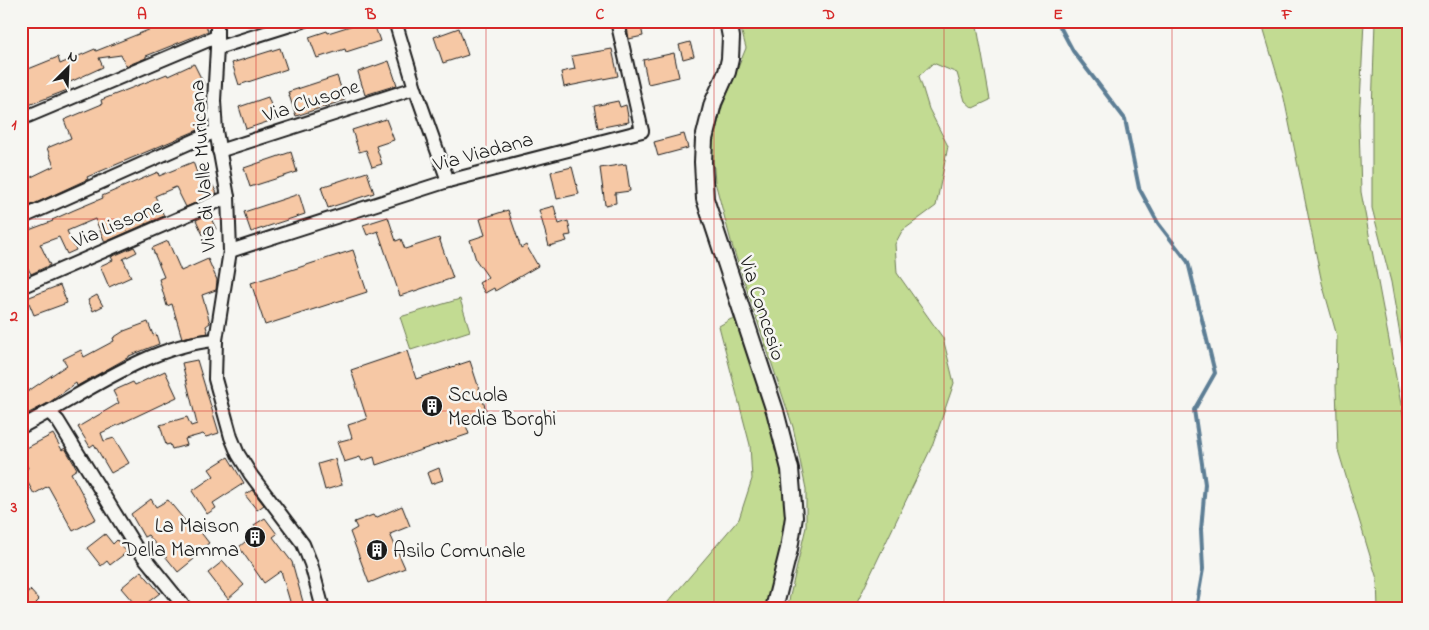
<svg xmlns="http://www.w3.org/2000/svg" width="1429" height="630" font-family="'Indie Flower',sans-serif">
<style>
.green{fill:#c2db92;stroke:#6f7c57}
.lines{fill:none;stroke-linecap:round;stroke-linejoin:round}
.stream{stroke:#5d7e95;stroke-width:4}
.building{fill:#f6c8a5;stroke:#1c1c1c}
.minor-casing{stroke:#1c1c1c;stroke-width:16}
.tertiary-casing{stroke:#1c1c1c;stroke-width:20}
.minor{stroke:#f6f6f2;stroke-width:12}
.tertiary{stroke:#f6f6f2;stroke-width:16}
.grid{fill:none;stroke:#d62828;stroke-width:1;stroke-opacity:0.55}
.labels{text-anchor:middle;stroke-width:5;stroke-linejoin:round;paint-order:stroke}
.street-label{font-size:21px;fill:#1c1c1c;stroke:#f6f6f2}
.poi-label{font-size:21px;fill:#1c1c1c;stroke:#f6f6f2;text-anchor:start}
.neatline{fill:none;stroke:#d62828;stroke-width:2}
.grid-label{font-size:16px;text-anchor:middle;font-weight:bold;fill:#d62828}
</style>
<rect width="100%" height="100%" fill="#f6f6f2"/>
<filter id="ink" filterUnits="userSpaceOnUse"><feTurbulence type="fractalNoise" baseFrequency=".02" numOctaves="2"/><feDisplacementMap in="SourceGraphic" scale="10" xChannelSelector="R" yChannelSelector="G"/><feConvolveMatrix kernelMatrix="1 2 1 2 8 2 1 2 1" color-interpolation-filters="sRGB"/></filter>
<g filter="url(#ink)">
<g class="green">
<path d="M 739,21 L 976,21 L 990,100 L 973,108 L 965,101 L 957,73 L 933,63 L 919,76 L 929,109 L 948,146 L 936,206 L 902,231 L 895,244 L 897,273 L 943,338 L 954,383 L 933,444 L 854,609 L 787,609 L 806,527 L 806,489 L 793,427 L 732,245 L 715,182 L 712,146 L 722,107 L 746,48 Z"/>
<path d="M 1261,21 L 1364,21 L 1359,124 L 1361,192 L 1408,441 L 1408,609 L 1378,609 L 1377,579 L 1338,450 L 1336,386 L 1337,336 L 1322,283 L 1284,98 Z"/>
<path d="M 1375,21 L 1400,21 L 1408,34 L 1408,382 L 1391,282 L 1372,208 L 1372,111 Z"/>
<path d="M 460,299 L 470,331 L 411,350 L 400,317 Z"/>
<path d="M 731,319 L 740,319 L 784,465 L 787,524 L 776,572 L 766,609 L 662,609 L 739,519 L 752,479 L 750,445 L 719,326 Z"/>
</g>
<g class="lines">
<path class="stream" d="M 1057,21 L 1073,51 L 1125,119 L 1139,188 L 1158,223 L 1188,262 L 1215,373 L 1194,410 L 1205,484 L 1201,530 L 1203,569 L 1196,609"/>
</g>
<g class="building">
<path d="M 171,21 L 204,21 L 208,31 L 146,56 L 146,58 L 126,66 L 121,55 L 99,58 L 103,67 L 68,83 L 70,89 L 21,108 L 21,72 L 58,57 L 60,64 L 95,49 L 96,51 Z"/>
<path d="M 366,21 L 373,21 L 380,41 L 346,52 L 345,49 L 317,58 L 309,37 L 327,31 L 328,33 Z"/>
<path d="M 640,21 L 643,36 L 629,39 L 627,27 L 631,26 L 630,23 Z"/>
<path d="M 459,28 L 468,55 L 443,63 L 434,37 Z"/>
<path d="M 690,42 L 694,56 L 683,59 L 679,45 Z"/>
<path d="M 280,48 L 287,69 L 239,85 L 232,63 Z"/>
<path d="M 612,49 L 618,76 L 564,87 L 561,72 L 575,69 L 572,56 Z"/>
<path d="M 674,53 L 679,77 L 648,84 L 643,60 Z"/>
<path d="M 389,61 L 397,85 L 365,95 L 358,72 Z"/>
<path d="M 194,64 L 205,86 L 195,91 L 206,117 L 202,118 L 205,127 L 87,177 L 88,179 L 25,208 L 21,201 L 21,182 L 54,166 L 47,148 L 71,138 L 64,120 L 102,104 L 101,100 L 167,74 L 168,76 Z"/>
<path d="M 337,76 L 345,100 L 296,116 L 288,92 Z"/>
<path d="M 268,97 L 276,119 L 246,129 L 239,107 Z"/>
<path d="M 618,101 L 620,107 L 626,105 L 629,122 L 598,128 L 594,106 Z"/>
<path d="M 386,119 L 394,140 L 376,146 L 382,164 L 372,167 L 366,150 L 359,152 L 352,130 Z"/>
<path d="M 684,134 L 688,148 L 658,156 L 654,142 Z"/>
<path d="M 291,152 L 297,172 L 250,187 L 244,168 Z"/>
<path d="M 193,162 L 199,178 L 204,175 L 209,185 L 212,184 L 217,193 L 186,207 L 176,187 L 155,196 L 164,216 L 105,242 L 95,219 L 67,231 L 76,250 L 67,254 L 59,237 L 40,244 L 50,265 L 31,274 L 25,263 L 26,262 L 21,249 L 21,233 L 53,221 L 52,220 L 74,210 L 103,198 L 102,196 L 158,172 L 159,176 Z"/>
<path d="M 626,164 L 630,191 L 615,193 L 616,203 L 605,205 L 600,168 Z"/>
<path d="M 572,167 L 579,194 L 557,199 L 551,172 Z"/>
<path d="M 367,172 L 374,193 L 328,208 L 321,187 Z"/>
<path d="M 299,194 L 305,214 L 251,232 L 244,212 Z"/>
<path d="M 554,206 L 559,224 L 568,221 L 571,235 L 565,236 L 567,241 L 549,246 L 539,210 Z"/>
<path d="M 508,210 L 521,248 L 526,245 L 538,266 L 495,291 L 494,288 L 485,293 L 479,283 L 488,277 L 476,260 L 470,240 L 485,235 L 480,219 Z"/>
<path d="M 209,214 L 216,229 L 203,235 L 196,220 Z"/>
<path d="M 388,217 L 396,241 L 401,239 L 405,249 L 439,238 L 453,278 L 400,296 L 378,231 L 367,235 L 363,225 Z"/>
<path d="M 168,241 L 181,271 L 208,259 L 217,280 L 216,290 L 202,295 L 210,323 L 206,326 L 208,333 L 182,338 L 172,304 L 167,306 L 159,279 L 164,277 L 152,248 Z"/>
<path d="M 134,247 L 137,252 L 123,259 L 131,277 L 109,287 L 100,266 L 113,260 L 111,257 Z"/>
<path d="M 353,250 L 367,292 L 265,325 L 251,283 Z"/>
<path d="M 60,285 L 67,303 L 34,315 L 27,298 Z"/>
<path d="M 97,295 L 103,306 L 93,311 L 88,300 Z"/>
<path d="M 148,322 L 153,335 L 156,334 L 159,344 L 129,356 L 129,357 L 77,386 L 76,383 L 50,402 L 29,413 L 25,415 L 21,410 L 21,396 L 67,365 L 63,359 L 81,350 L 84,357 L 114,341 L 113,338 L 124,331 Z"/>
<path d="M 407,351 L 416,379 L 470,361 L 486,410 L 463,417 L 469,434 L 376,465 L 374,457 L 362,461 L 360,457 L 344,462 L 337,442 L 352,438 L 348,425 L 367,419 L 351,370 Z"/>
<path d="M 197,360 L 219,433 L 206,437 L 203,434 L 185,439 L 187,445 L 172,449 L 170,444 L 166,445 L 160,425 L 187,417 L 191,426 L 197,424 L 182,363 Z"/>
<path d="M 165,371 L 177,397 L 101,433 L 104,441 L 114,438 L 129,463 L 111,473 L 94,444 L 90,447 L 78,427 L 119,403 L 113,391 L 133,382 L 135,385 Z"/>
<path d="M 53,434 L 62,450 L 65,448 L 77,469 L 71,473 L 96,519 L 73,531 L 48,486 L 34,494 L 22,472 L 28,468 L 21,455 L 21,451 Z"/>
<path d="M 228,457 L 244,483 L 213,503 L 216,508 L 207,514 L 192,491 L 214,476 L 209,469 Z"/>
<path d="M 335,459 L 342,485 L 325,490 L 318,464 Z"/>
<path d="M 439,468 L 443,480 L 431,484 L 427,473 Z"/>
<path d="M 252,490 L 264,505 L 257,510 L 245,495 Z"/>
<path d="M 151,499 L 156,507 L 168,500 L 195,533 L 199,530 L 209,543 L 192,556 L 194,559 L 178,572 L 148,535 L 144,537 L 131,514 Z"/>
<path d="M 402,506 L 410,526 L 390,534 L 405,568 L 369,583 L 350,532 L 357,528 L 354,522 L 373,515 L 375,518 Z"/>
<path d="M 265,518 L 277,534 L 273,537 L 292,562 L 303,602 L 291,605 L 281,571 L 264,583 L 239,547 L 258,531 L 254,525 Z"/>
<path d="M 105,534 L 113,544 L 117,540 L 127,552 L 110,565 L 107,561 L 101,566 L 87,548 Z"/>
<path d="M 223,561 L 244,585 L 228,599 L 208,573 Z"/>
<path d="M 141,571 L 160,593 L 139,609 L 121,588 Z"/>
<path d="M 30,590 L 39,600 L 36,603 L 41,609 L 28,609 L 21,601 L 21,598 Z"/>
</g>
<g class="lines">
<g class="minor-casing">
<g id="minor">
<path d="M 217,21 L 217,48 L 214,101 L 216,131 L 228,197 L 230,251 L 216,340 L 215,379 L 231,437 L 238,454 L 251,475 L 303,544 L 311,564 L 323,609"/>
<path d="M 395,21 L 415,88 L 448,181"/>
<path d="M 217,48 L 303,21"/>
<path d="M 21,119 L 216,37"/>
<path d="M 219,151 L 415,88"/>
<path d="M 21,218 L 216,131"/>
<path d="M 230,251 L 448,181 L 642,131 L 617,21"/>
<path d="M 21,287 L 228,197"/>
<path d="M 49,412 L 58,421 L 135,546 L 186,609"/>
<path d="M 21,427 C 81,396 148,345 216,340"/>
</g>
</g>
<g class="tertiary-casing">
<path id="tertiary" d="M 728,21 L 731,37 L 730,59 L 727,72 L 713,103 L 704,139 L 703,162 L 705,199 L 775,411 L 790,469 L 794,517 L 789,549 L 774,609"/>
</g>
<use href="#minor" class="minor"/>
<use href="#tertiary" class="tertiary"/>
</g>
</g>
<path class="grid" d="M 256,21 L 256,609M 486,21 L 486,609M 714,21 L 714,609M 944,21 L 944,609M 1172,21 L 1172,609M 21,219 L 1408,219M 21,411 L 1408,411"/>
<defs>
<g id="building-disc" transform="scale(1.125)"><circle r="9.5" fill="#1c1c1c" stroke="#f6f6f2"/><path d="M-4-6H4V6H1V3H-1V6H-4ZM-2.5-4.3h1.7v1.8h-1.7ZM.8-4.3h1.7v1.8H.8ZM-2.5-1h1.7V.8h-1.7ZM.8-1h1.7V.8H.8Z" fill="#fff"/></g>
</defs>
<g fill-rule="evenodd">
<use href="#building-disc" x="432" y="406"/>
<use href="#building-disc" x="255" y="537"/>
<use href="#building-disc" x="377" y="550"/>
</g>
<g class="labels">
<g class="street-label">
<text transform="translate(311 100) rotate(-18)" y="7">Via Clusone</text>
<text transform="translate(483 151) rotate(-15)" y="7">Via Viadana</text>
<text transform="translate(202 166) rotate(-94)" y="7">Via di Valle Muricana</text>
<text transform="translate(117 223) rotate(-23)" y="7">Via Lissone</text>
<text transform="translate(763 308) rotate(72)" y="7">Via Concesio</text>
</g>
<g class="poi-label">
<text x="448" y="401">Scuola<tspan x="448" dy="24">Media Borghi</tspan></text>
<text x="239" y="532" text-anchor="end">La Maison<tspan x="239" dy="24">Della Mamma</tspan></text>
<text x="393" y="557">Asilo Comunale</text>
</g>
</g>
<rect width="1429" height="630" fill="none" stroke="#f6f6f2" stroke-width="55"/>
<g transform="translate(68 68) rotate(24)" stroke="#f6f6f2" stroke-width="4" paint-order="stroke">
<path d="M0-4L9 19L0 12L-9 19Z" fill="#1c1c1c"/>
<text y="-8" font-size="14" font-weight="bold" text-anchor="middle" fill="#1c1c1c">N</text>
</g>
<rect x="28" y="28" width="1374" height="574" class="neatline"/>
<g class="grid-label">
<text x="142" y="19">A</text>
<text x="371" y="19">B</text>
<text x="600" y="19">C</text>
<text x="829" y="19">D</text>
<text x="1058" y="19">E</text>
<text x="1287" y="19">F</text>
<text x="14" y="129">1</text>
<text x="14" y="321">2</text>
<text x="14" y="512">3</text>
</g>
</svg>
